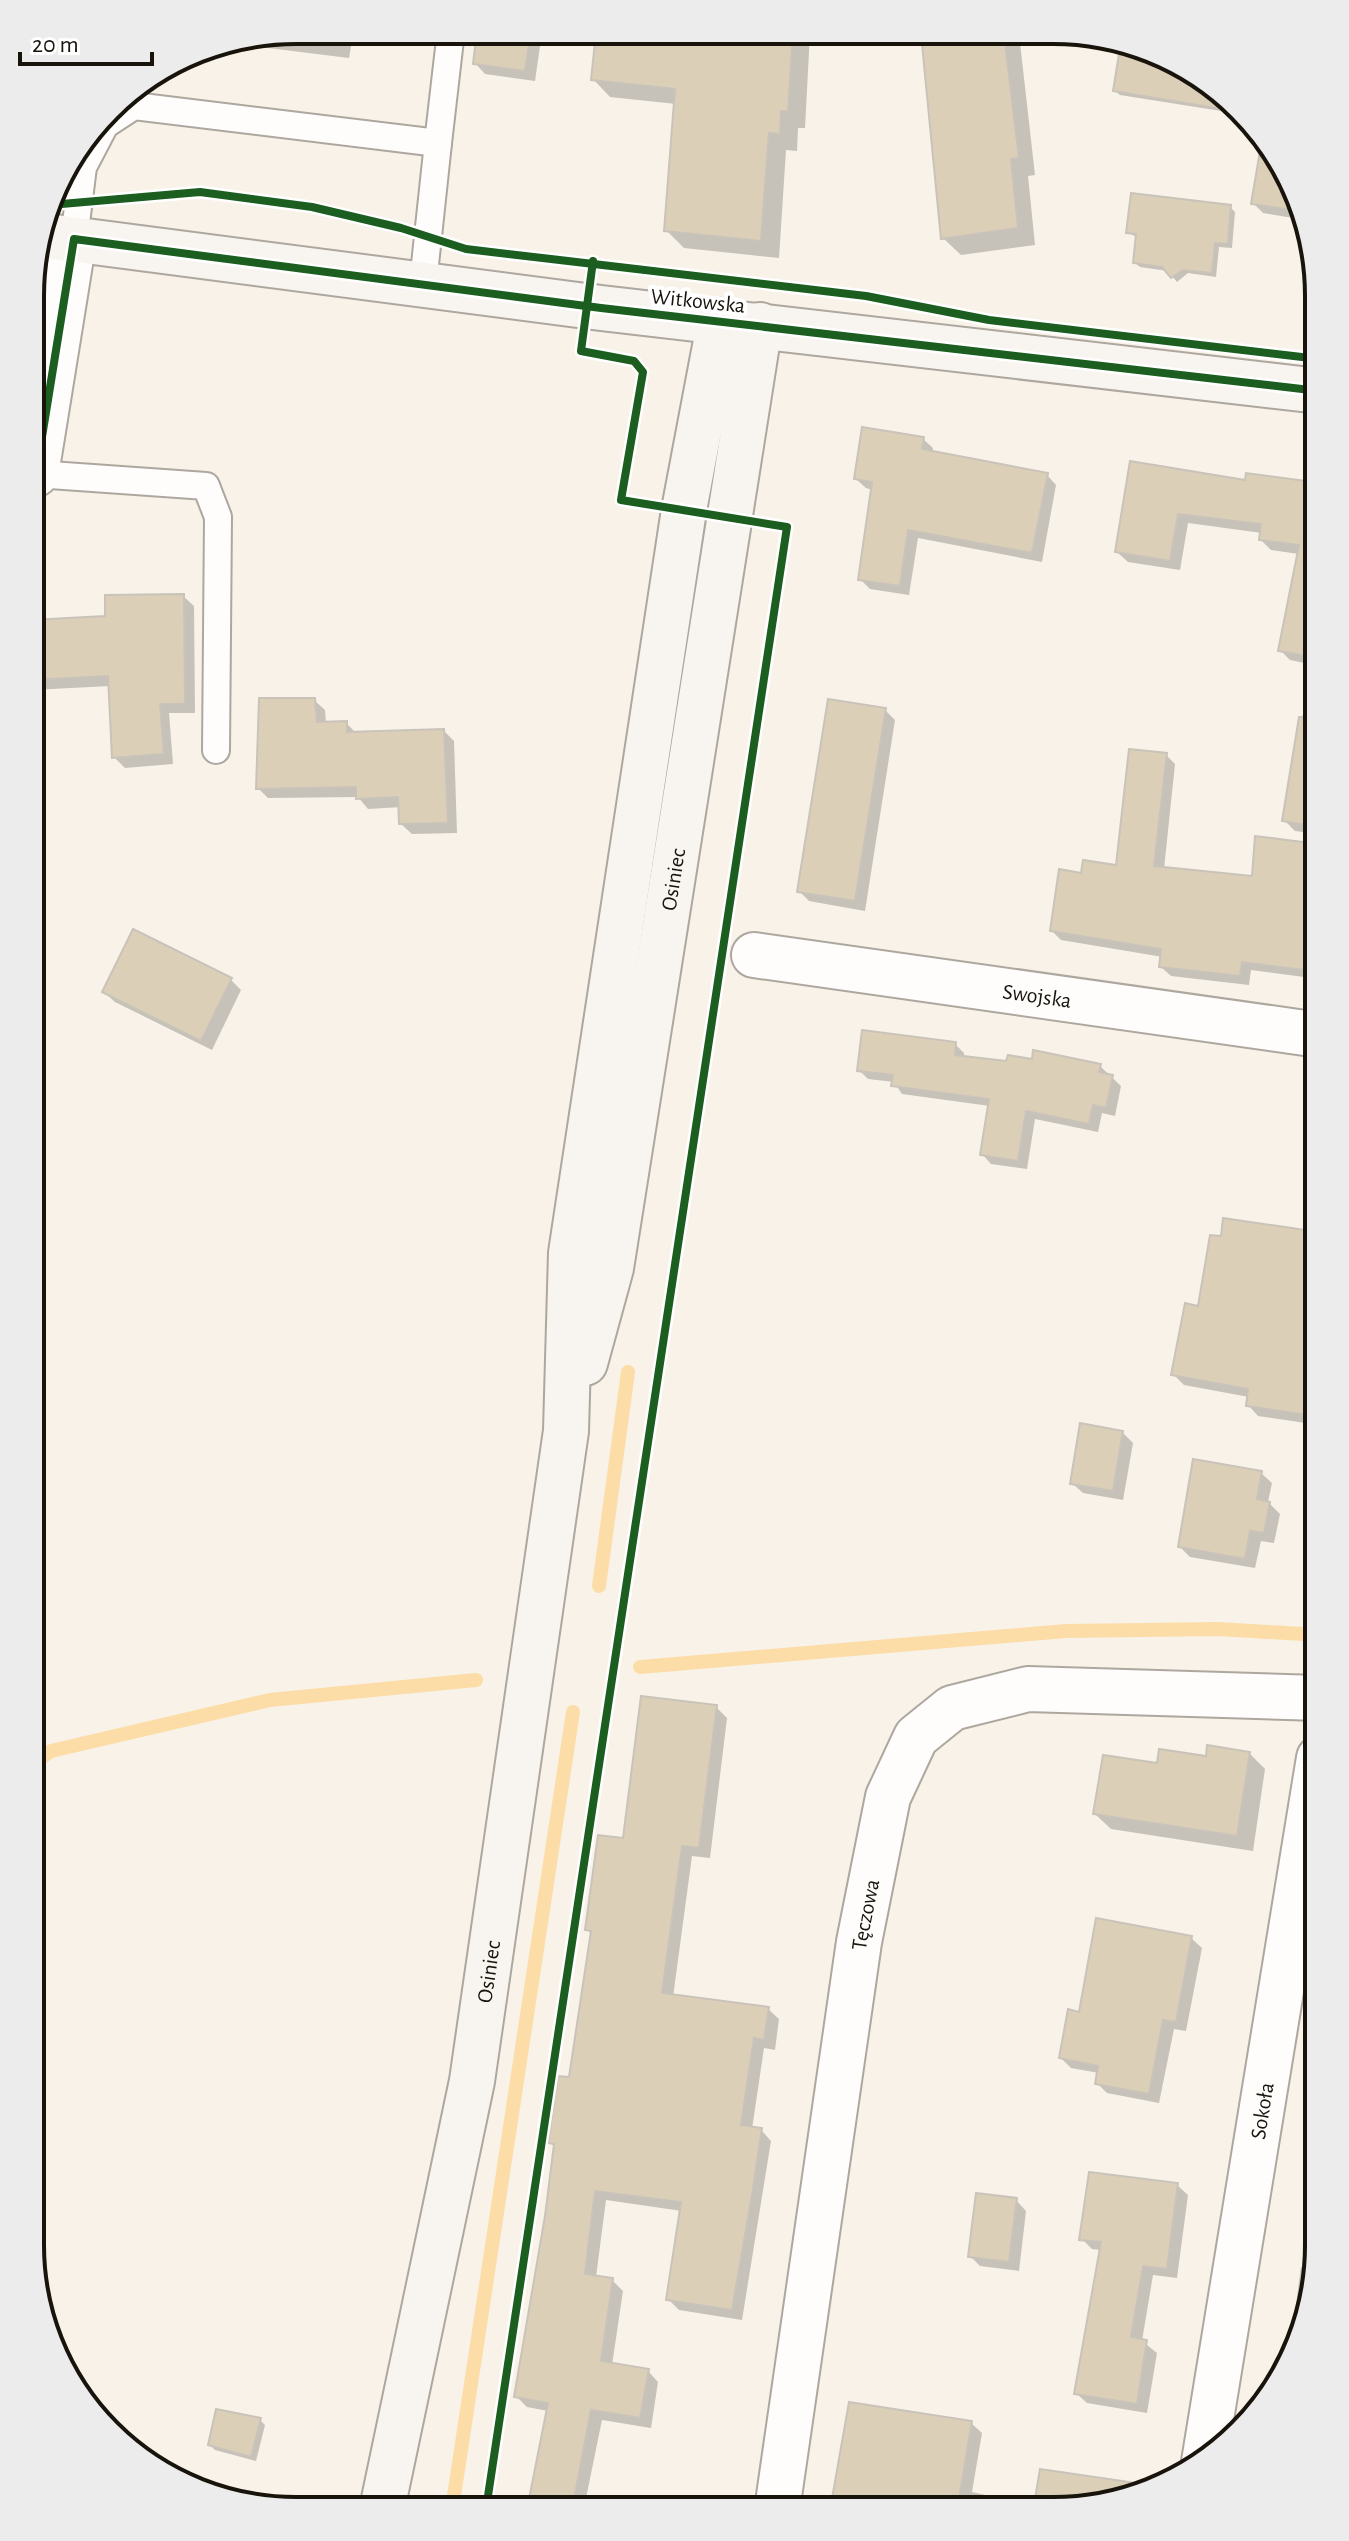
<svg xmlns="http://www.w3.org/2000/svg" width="1349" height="2541" font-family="'Alegreya Sans',sans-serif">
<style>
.shadow{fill:#0003}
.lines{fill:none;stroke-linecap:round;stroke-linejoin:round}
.stream{stroke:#fcdda7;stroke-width:14}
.building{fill:#dccfb8;stroke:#c9c3ba;stroke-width:2}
.lane-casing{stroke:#ada79f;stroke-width:30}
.street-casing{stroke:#ada79f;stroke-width:48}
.secondary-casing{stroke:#ada79f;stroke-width:48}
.lane{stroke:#fefdfc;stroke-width:26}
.street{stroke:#fefdfc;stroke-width:44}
.secondary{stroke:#f8f5f0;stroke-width:44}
.cycleway-casing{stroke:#fff;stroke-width:13}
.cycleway{stroke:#1b5e20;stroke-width:8}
.labels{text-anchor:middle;stroke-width:8;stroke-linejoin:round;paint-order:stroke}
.street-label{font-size:22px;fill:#18140c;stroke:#fff}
.rim{fill:none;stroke:#18140c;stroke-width:4}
</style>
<rect width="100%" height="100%" fill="#f8f2e8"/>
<g class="shadow">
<path d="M 296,30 L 354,30 L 349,58 L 229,43 Z"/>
<path d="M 479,31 L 542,32 L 535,81 L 485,74 L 475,63 Z"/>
<path d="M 598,32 L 810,33 L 805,128 L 798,128 L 797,151 L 786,150 L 779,258 L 684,248 L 666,230 L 676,104 L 610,97 L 593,79 Z"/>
<path d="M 923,34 L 1019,34 L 1035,175 L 1028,176 L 1035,245 L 961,255 L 943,238 Z"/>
<path d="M 1121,57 L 1162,64 L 1228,96 L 1240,114 L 1120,95 L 1115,91 Z"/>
<path d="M 1253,203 L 1305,210 L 1306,220 L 1263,213 Z"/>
<path d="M 1230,207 L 1235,212 L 1232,248 L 1219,247 L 1216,277 L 1188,273 L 1177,282 L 1168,271 L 1140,267 L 1135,263 L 1138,238 L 1128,232 Z"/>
<path d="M 1308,232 L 1316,278 L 1303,268 Z"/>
<path d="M 923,439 L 933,448 L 932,453 L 1047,475 L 1056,485 L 1042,562 L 918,538 L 909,595 L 870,589 L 860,579 L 873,490 L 866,488 L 856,479 Z"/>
<path d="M 1132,464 L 1247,483 L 1306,483 L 1317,493 L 1309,554 L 1319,556 L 1319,834 L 1295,831 L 1284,820 L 1290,772 L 1314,665 L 1290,660 L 1280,650 L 1299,554 L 1271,550 L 1261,540 L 1262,533 L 1188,523 L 1180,570 L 1128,562 L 1117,552 Z"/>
<path d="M 32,577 L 38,583 L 40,622 L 108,618 L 183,596 L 194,606 L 195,713 L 169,713 L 173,764 L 125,768 L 114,757 L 110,686 L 32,690 Z"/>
<path d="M 314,700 L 325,710 L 326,723 L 346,723 L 357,734 L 444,731 L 454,741 L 457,833 L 412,834 L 401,824 L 401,807 L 368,809 L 358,797 L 268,798 L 258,788 Z"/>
<path d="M 885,710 L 895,720 L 865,911 L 809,901 L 799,891 Z"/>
<path d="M 1166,755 L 1175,764 L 1164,869 L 1253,879 L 1310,844 L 1319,854 L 1314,901 L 1319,901 L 1319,979 L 1251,970 L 1249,985 L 1171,976 L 1161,967 L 1163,957 L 1061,940 L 1052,931 L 1082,875 L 1118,868 Z"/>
<path d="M 231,980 L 241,990 L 212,1050 L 115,1002 L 104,992 Z"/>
<path d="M 955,1044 L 964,1053 L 964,1058 L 1100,1066 L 1121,1086 L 1115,1116 L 1102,1113 L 1098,1132 L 1035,1119 L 1027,1169 L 991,1164 L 982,1154 L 990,1106 L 902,1094 L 894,1082 L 868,1079 L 859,1070 Z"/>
<path d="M 1319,1075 L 1319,1138 L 1309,1128 Z"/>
<path d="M 1319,1234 L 1319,1425 L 1258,1416 L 1248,1405 L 1249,1397 L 1184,1385 L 1173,1374 L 1200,1308 Z"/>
<path d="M 1122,1432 L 1133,1443 L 1123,1500 L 1083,1493 L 1072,1483 Z"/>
<path d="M 1261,1473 L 1272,1483 L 1268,1502 L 1280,1514 L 1274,1543 L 1261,1541 L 1255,1568 L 1190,1557 L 1180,1547 Z"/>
<path d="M 716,1707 L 727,1718 L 710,1858 L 692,1856 L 673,1997 L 768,2009 L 779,2019 L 775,2050 L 764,2048 L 752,2129 L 761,2130 L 771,2141 L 742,2320 L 679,2310 L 668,2299 L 682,2211 L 606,2200 L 596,2277 L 612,2280 L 623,2291 L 612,2365 L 648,2371 L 658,2382 L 651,2428 L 602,2420 L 584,2508 L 591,2510 L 529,2509 L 548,2411 L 527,2407 L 516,2396 L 547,2217 L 555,2147 L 550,2142 L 571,2080 L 592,1934 L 587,1929 L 625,1841 Z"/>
<path d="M 1249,1753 L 1265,1769 L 1253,1851 L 1111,1829 L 1095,1814 L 1159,1765 Z"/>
<path d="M 1191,1938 L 1202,1948 L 1186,2031 L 1174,2029 L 1159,2103 L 1107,2093 L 1097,2083 L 1099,2073 L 1071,2068 L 1061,2058 L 1081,2014 Z"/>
<path d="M 1177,2185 L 1188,2195 L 1177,2278 L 1153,2275 L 1142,2341 L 1157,2353 L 1147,2413 L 1087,2403 L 1076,2393 L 1101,2250 L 1092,2249 L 1082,2239 Z"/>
<path d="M 1016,2200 L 1026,2211 L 1019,2271 L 980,2266 L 970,2256 Z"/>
<path d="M 1301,2267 L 1317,2269 L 1303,2334 L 1293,2326 Z"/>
<path d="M 851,2404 L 971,2423 L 982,2433 L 972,2492 L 1035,2506 L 1106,2490 L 1105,2502 L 1053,2511 L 832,2510 Z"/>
<path d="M 260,2420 L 265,2425 L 256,2461 L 215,2450 L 210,2445 Z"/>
</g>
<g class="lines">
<g class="stream">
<path d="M 599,1586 L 628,1372"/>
<path d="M 640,1667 L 1066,1631 L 1218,1629 L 1303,1634"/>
<path d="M 31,1765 L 51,1751 L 270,1700 L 476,1680"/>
<path d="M 452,2509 L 573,1712"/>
</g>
</g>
<g class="building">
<path d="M 477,31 L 531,31 L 525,71 L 473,64 Z"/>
<path d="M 596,32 L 793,33 L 788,111 L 781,111 L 780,134 L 769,133 L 761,241 L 664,231 L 675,89 L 591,80 Z"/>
<path d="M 921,34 L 1004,34 L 1019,158 L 1011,159 L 1018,228 L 941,239 Z"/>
<path d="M 1119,54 L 1156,61 L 1228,96 L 1239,112 L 1113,91 Z"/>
<path d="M 1261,145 L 1305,210 L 1305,212 L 1251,204 Z"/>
<path d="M 1131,193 L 1231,205 L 1228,244 L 1215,243 L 1212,273 L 1183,270 L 1171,278 L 1162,267 L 1133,263 L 1136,234 L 1126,233 Z"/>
<path d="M 862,427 L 924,437 L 922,449 L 1048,473 L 1032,553 L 908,530 L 900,586 L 858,580 L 872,482 L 854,479 Z"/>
<path d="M 1130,461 L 1245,480 L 1246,473 L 1307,481 L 1305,499 L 1319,501 L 1319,658 L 1278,651 L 1299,545 L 1259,540 L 1261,524 L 1178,514 L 1170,561 L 1115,552 Z"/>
<path d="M 184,594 L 185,704 L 160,704 L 164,754 L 112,758 L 108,676 L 32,680 L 32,620 L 105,616 L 105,595 Z"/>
<path d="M 259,698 L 315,698 L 317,722 L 347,721 L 347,732 L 444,729 L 448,823 L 399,824 L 398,797 L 356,799 L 356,787 L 256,789 Z"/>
<path d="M 828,699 L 886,708 L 855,901 L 797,892 Z"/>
<path d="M 1299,717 L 1319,718 L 1319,827 L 1282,821 Z"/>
<path d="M 1129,749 L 1167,753 L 1154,866 L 1252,876 L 1255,836 L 1311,843 L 1305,898 L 1319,899 L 1319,972 L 1242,962 L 1240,976 L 1159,967 L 1161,949 L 1050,931 L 1059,869 L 1081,873 L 1083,860 L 1116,865 Z"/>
<path d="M 133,929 L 232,978 L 201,1041 L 102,992 Z"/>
<path d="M 862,1030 L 956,1042 L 955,1055 L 1006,1061 L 1008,1055 L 1032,1059 L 1033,1050 L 1101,1064 L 1099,1072 L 1113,1075 L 1106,1108 L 1093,1105 L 1089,1124 L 1026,1111 L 1018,1161 L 980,1155 L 989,1099 L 891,1086 L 893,1075 L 857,1071 Z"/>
<path d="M 1223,1218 L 1319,1232 L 1316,1416 L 1246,1406 L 1248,1389 L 1171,1375 L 1185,1303 L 1198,1306 L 1210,1235 L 1221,1236 Z"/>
<path d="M 1080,1423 L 1123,1431 L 1113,1491 L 1070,1484 Z"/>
<path d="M 1193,1459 L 1262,1471 L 1257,1499 L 1270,1502 L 1264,1533 L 1250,1531 L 1245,1559 L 1178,1547 Z"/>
<path d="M 641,1696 L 717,1705 L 699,1848 L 682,1846 L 662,1993 L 769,2007 L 764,2040 L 754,2038 L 741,2125 L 762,2128 L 752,2195 L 732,2310 L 666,2300 L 681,2202 L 595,2191 L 585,2274 L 613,2278 L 601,2361 L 649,2369 L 640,2418 L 591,2410 L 572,2510 L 527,2509 L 548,2403 L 514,2397 L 545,2216 L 554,2144 L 548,2143 L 558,2076 L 569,2077 L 591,1931 L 585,1930 L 598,1835 L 623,1838 Z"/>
<path d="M 1207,1745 L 1250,1752 L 1237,1836 L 1093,1814 L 1103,1755 L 1157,1763 L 1159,1749 L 1206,1756 Z"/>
<path d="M 1096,1918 L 1192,1936 L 1176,2022 L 1163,2020 L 1149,2094 L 1095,2084 L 1098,2066 L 1059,2058 L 1068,2009 L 1079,2012 Z"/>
<path d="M 1089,2172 L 1178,2183 L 1167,2269 L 1143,2266 L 1131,2337 L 1147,2340 L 1137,2404 L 1074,2394 L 1101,2242 L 1079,2240 Z"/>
<path d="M 976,2193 L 1017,2198 L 1009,2262 L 968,2257 Z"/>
<path d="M 849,2402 L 972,2421 L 957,2511 L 830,2510 Z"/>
<path d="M 216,2409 L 261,2418 L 251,2457 L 208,2445 Z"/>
<path d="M 1040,2469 L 1157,2486 L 1157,2487 L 1139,2497 L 1033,2511 Z"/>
</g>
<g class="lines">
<g class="lane-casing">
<g id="lane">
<path d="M 438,143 L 451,31"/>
<path d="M 74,239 L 83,167 L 105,125 L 134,106 L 438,143 L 423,283"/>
<path d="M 36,474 L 206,486 L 218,517 L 216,750"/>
<path d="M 261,2509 L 262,2509"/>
</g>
</g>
<g class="street-casing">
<g id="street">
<path d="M 32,474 L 36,474 L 74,239"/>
<path id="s1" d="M 754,955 L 1319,1035"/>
<path id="s2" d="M 1204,2462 L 1319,1758"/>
<path id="s3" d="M 777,2510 L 859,1942 L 888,1797 L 916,1737 L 952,1708 L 1028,1689 L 1319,1698"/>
</g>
</g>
<g class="secondary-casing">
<g id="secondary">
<path d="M 40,235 L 601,308 L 1319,391"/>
<path id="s4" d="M 585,1363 L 611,1268 L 760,325"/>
<path id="s5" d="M 382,2509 L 472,2081 L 566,1431 L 571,1253 L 684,510 L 720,320"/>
</g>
</g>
<use href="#lane" class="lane"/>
<use href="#street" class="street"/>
<use href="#secondary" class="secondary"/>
<g class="cycleway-casing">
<g id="cycleway">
<path d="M 50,205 L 200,192 L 312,207 L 401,228 L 466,249 L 866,296 L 989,320 L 1319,359"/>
<path d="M 32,474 L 36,474 L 74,239 L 601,308 L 1319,391"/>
<path d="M 486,2509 L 787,527 L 621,500 L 643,372 L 634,361 L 581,351 L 593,261"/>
</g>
</g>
<use href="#cycleway" class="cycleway"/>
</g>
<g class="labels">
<g class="street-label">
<text transform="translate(698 300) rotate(6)" y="8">Witkowska</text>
<text dy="8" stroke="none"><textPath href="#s4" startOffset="492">Osiniec</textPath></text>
<text dy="8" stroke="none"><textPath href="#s1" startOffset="286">Swojska</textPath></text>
<text dy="8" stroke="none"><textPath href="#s3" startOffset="602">Tęczowa</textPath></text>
<text dy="8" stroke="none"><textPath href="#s5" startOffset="548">Osiniec</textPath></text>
<text dy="8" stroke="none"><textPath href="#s2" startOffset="356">Sokoła</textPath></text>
</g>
</g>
<path d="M0 0H1349V2541H0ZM296 44H1053A252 252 0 0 1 1305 296V2245A252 252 0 0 1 1053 2497H296A252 252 0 0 1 44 2245V296A252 252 0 0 1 296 44Z" fill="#edecec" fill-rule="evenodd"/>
<path class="rim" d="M296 44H1053A252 252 0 0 1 1305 296V2245A252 252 0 0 1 1053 2497H296A252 252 0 0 1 44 2245V296A252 252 0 0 1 296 44Z"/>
<path d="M20 52v12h132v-12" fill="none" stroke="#18140c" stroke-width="4"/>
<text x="32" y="52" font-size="24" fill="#18140c" stroke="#ffffff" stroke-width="6" paint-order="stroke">20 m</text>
</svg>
